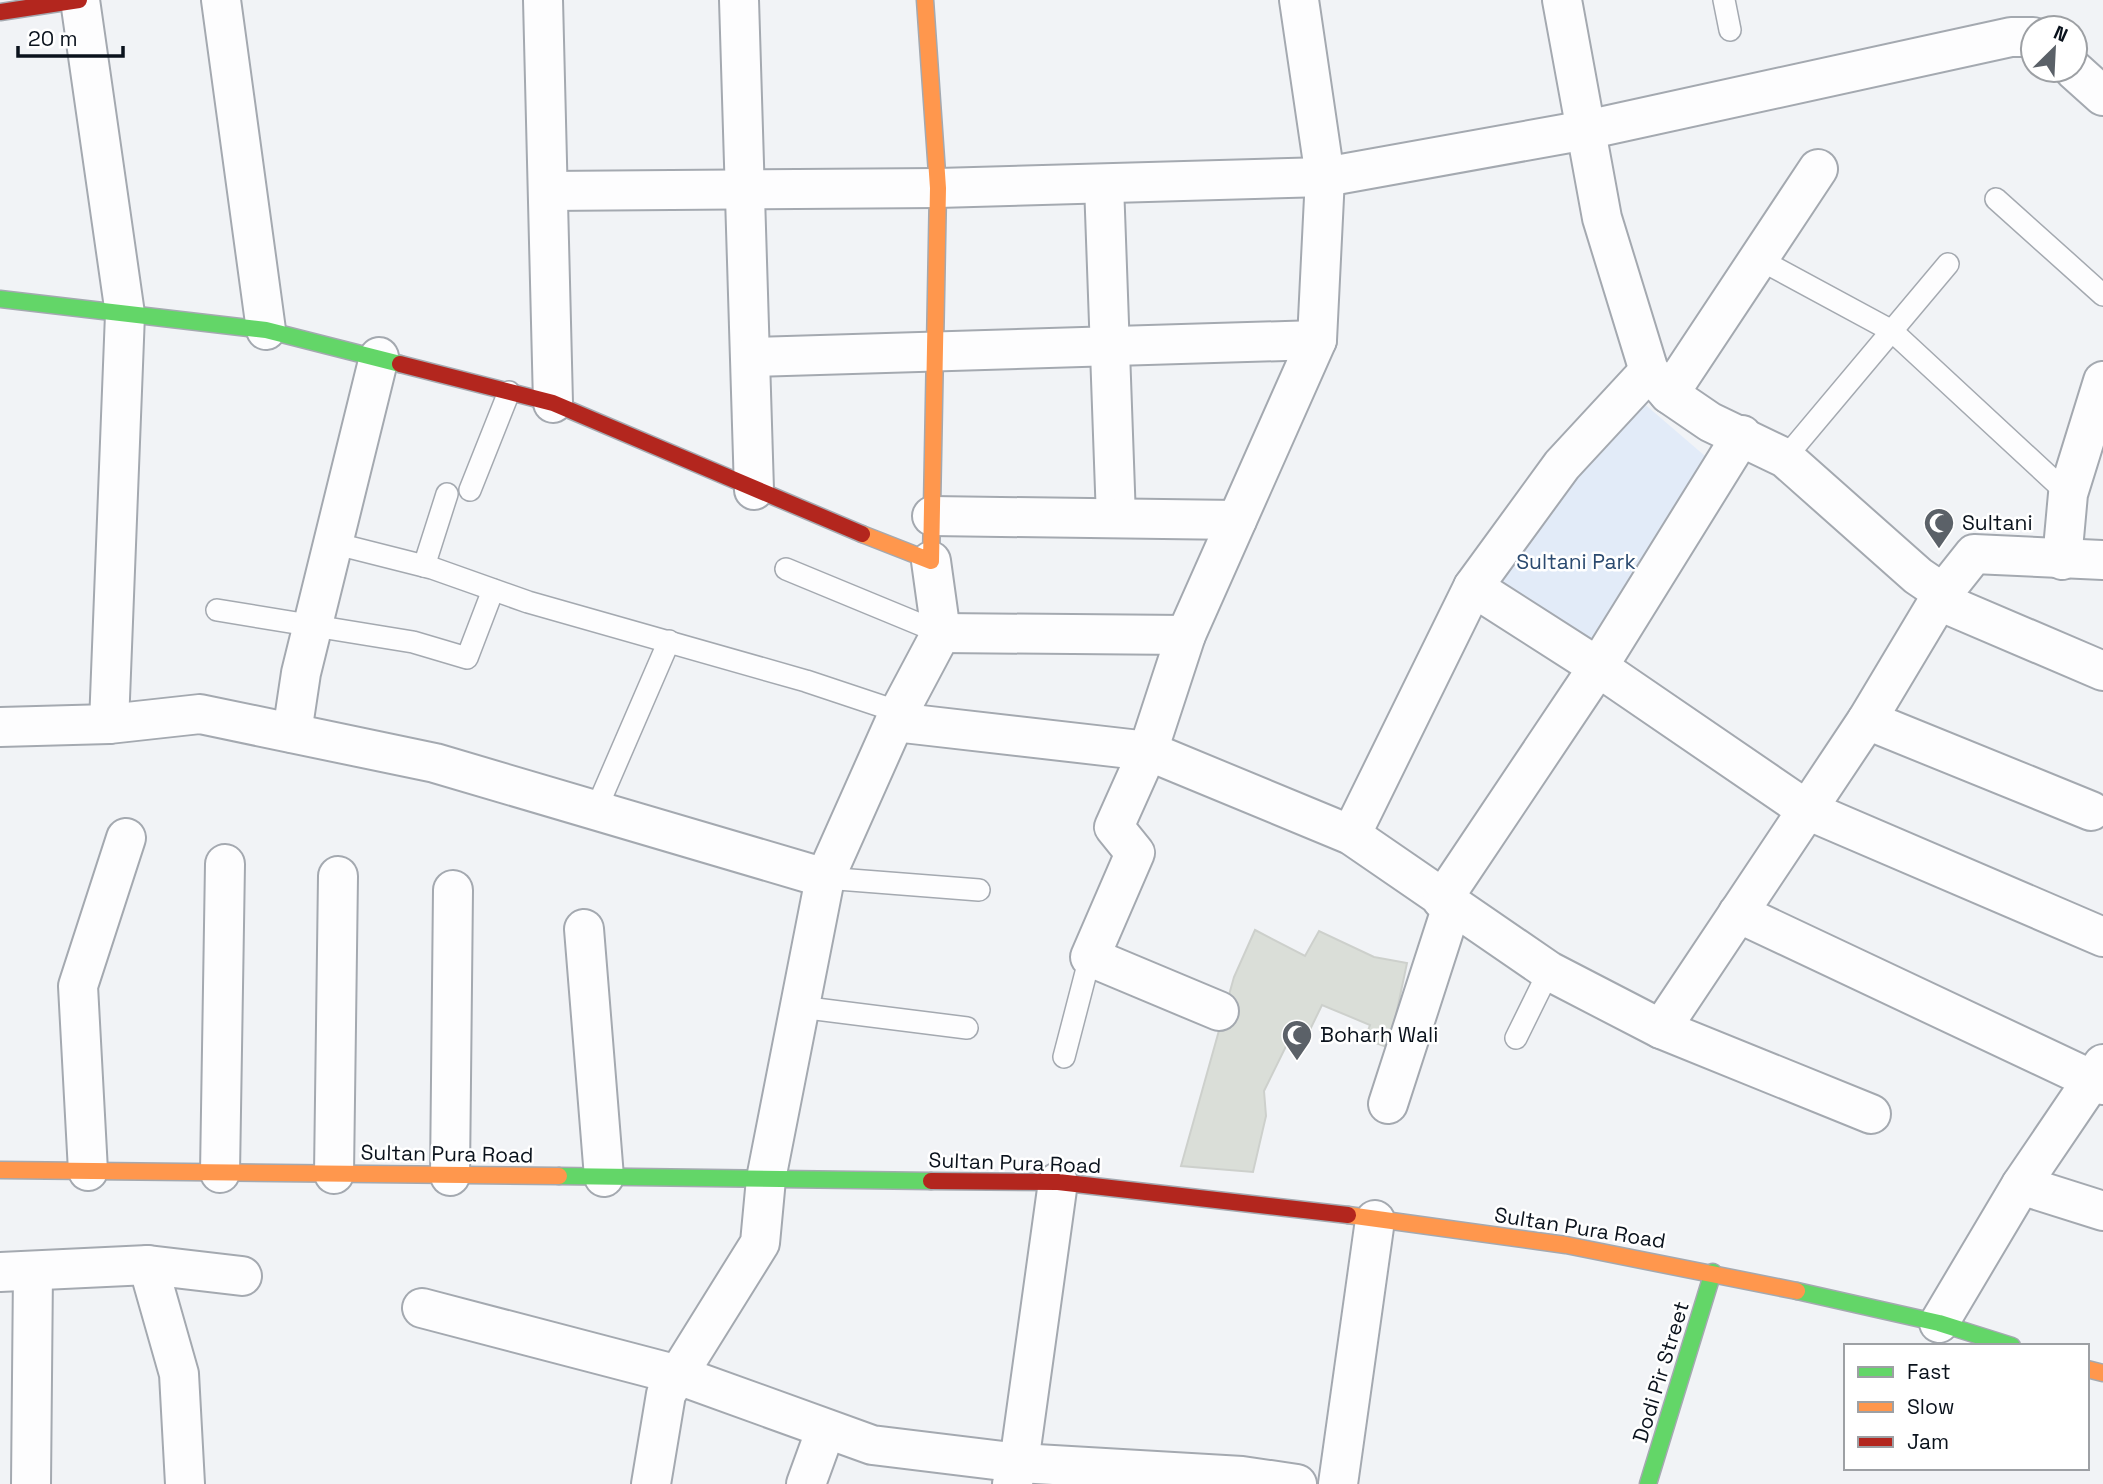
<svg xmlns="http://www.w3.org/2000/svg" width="2103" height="1484" font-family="'Space Grotesk',sans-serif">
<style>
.green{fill:#e2ebf8}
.building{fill:#daded8;stroke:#cdd0cc;stroke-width:2}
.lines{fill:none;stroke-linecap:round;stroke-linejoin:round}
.lane-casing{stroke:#a4a9b0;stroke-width:24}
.street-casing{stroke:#a4a9b0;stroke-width:42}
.fast-casing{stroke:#a4a9b0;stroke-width:19}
.slow-casing{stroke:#a4a9b0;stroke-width:19}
.jam-casing{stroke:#a4a9b0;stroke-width:19}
.lane{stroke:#fdfdfe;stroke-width:21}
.street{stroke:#fdfdfe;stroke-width:38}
.fast{stroke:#63d668;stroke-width:16}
.slow{stroke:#ff974d;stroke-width:16}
.jam{stroke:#b3261e;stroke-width:16}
.labels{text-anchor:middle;stroke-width:5;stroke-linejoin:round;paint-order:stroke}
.poi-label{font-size:21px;fill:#0a121c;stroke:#fff;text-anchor:start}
.park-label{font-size:21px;fill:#2b4a70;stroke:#fff}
.street-label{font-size:21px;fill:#0a121c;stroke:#fff}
</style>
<rect width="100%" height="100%" fill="#f1f3f6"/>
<path class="green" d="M 1634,395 L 1705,456 L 1593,649 L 1488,580 Z"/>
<path class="building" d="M 1255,930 L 1305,956 L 1319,931 L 1374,957 L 1407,963 L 1389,1048 L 1365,1039 L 1370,1025 L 1322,1005 L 1306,1038 L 1293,1032 L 1264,1091 L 1266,1116 L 1253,1172 L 1181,1166 L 1234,977 Z"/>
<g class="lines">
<g class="lane-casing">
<g id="lane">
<path d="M 1724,0 L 1730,30"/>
<path d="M 1996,199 L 2103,295"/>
<path d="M 1757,258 L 1892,331 L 2068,494"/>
<path d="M 1785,458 L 1948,264"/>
<path d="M 470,490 L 509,392"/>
<path d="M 333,543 L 432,568 L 528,602 L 806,681 L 899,712"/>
<path d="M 424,566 L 447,494"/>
<path d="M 786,569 L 941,633"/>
<path d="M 217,610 L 413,642 L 467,658 L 493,590"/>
<path d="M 595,812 L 669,641"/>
<path d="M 825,878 L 979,890"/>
<path d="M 800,1007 L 967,1028"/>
<path d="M 1516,1038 L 1549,971"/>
<path d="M 1064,1057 L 1090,957"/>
</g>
</g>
<g class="street-casing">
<g id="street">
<path d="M 80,0 L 125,314 L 109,724"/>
<path d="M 221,0 L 266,330"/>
<path d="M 543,0 L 553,403"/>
<path d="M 739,0 L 754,490"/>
<path d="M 1562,0 L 1602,218 L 1649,371 L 1669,394 L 1710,422 L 1785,458 L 1918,576 L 1943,593"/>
<path d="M 2074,70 L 2103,96"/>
<path d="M 1104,184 L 1116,518"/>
<path d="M 548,191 L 938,188 L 1325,177 L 1586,130 L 2011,37 L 2033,37"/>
<path d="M 751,357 L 1317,340"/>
<path d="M 1669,394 L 1818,169"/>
<path d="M 932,516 L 1237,520"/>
<path d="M 2062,560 L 2068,494 L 2103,381"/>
<path d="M 1473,587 L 1598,667 L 1807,810 L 2103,937"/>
<path d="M 1939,601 L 2103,671"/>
<path d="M 941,633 L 1186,635"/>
<path d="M 1867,720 L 2091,811"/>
<path d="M 895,722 L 1148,751 L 1351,835 L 1549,971 L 1661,1029 L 1871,1114"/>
<path d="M 0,727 L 109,724 L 200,714 L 435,763 L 825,878"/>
<path d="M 292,733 L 301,673 L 379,357"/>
<path d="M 1351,835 L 1473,587 L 1562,465 L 1649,371"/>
<path d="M 1442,900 L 1598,667 L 1742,435"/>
<path d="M 1738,913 L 2103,1085"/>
<path d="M 584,929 L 604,1177"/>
<path d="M 1219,1011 L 1090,957 L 1135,853 L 1114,827 L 1148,751 L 1186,635 L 1317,340 L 1325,177 L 1299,0"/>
<path d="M 1661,1029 L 1867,720 L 1943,593 L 1974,554 L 2103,560"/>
<path d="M 1388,1104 L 1452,906"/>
<path d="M 88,1171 L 78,986 L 126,838"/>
<path d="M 220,1173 L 225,864"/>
<path d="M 334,1174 L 338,876"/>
<path d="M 450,1176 L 453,890"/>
<path d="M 2021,1185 L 2103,1211"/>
<path d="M 148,1265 L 179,1374 L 185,1484"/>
<path d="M 0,1272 L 148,1265 L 242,1276"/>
<path d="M 422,1308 L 678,1375 L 872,1445 L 1019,1463 L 1242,1476 L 1297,1484"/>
<path d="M 1939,1323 L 2021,1185 L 2103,1064"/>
<path d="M 31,1484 L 33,1271"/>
<path d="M 651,1484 L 666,1394 L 760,1243 L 766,1179 L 825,878 L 899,712 L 941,633 L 931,561"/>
<path d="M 806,1484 L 826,1429"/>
<path d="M 1012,1484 L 1019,1463 L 1058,1182"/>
<path d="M 1338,1484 L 1375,1220"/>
</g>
</g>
<g class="fast-casing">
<g id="fast">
<path d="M 0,299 L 266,330 L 400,364"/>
<path d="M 559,1176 L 931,1181"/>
<path d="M 1797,1291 L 1939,1323 L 2012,1346"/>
<path d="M 1648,1484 L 1713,1272"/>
</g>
</g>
<g class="slow-casing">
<g id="slow">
<path d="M 862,534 L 931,561 L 938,188 L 925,0"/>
<path d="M 0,1170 L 559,1176"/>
<path d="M 1348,1215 L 1566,1245 L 1797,1291"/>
<path d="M 2087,1369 L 2103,1373"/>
</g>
</g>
<g class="jam-casing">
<g id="jam">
<path d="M 0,12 L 79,0"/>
<path d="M 400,364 L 553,403 L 862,534"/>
<path d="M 931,1181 L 1058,1182 L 1348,1215"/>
</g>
</g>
<use href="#lane" class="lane"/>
<use href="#street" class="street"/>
<use href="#fast" class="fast"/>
<use href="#slow" class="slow"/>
<use href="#jam" class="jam"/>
</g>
<defs>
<g id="mosque-pin" transform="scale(1.575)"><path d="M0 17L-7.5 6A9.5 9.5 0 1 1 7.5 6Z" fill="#5b6168" stroke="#fff"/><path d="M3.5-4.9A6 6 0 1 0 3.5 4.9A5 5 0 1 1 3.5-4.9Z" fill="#fff"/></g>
</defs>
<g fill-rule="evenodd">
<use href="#mosque-pin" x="1939" y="523"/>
<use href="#mosque-pin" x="1297" y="1035"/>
</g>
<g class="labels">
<g class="poi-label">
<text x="1962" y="530">Sultani</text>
<text x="1320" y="1042">Boharh Wali</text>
</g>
<g class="park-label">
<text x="1576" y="569">Sultani Park</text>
</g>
<g class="street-label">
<text transform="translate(447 1154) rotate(1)" y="7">Sultan Pura Road</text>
<text transform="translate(1015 1163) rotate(2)" y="7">Sultan Pura Road</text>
<text transform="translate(1580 1228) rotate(9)" y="7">Sultan Pura Road</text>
<text transform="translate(1661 1372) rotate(-73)" y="7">Dodi Pir Street</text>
</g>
</g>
<rect x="1844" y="1344" width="245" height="126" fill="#ffffff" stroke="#9da0a4" stroke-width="2"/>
<rect x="1858" y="1367" width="35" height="10" fill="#63d668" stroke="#9da0a4" stroke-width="2"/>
<text x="1907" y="1379" font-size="21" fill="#0a121c">Fast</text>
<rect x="1858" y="1402" width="35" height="10" fill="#ff974d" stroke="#9da0a4" stroke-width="2"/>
<text x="1907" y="1414" font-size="21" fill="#0a121c">Slow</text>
<rect x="1858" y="1437" width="35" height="10" fill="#b3261e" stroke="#9da0a4" stroke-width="2"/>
<text x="1907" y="1449" font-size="21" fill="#0a121c">Jam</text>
<g transform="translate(2054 49) rotate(24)"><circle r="33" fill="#ffffff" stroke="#9da0a4" stroke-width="2"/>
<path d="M0-5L12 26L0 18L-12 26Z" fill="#5b6168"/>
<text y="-10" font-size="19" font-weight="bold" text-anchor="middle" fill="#0a121c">N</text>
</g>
<path d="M18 46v10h105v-10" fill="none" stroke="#0a121c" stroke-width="3.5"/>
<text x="28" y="46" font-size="21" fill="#0a121c" stroke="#ffffff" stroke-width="5" paint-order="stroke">20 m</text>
</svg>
